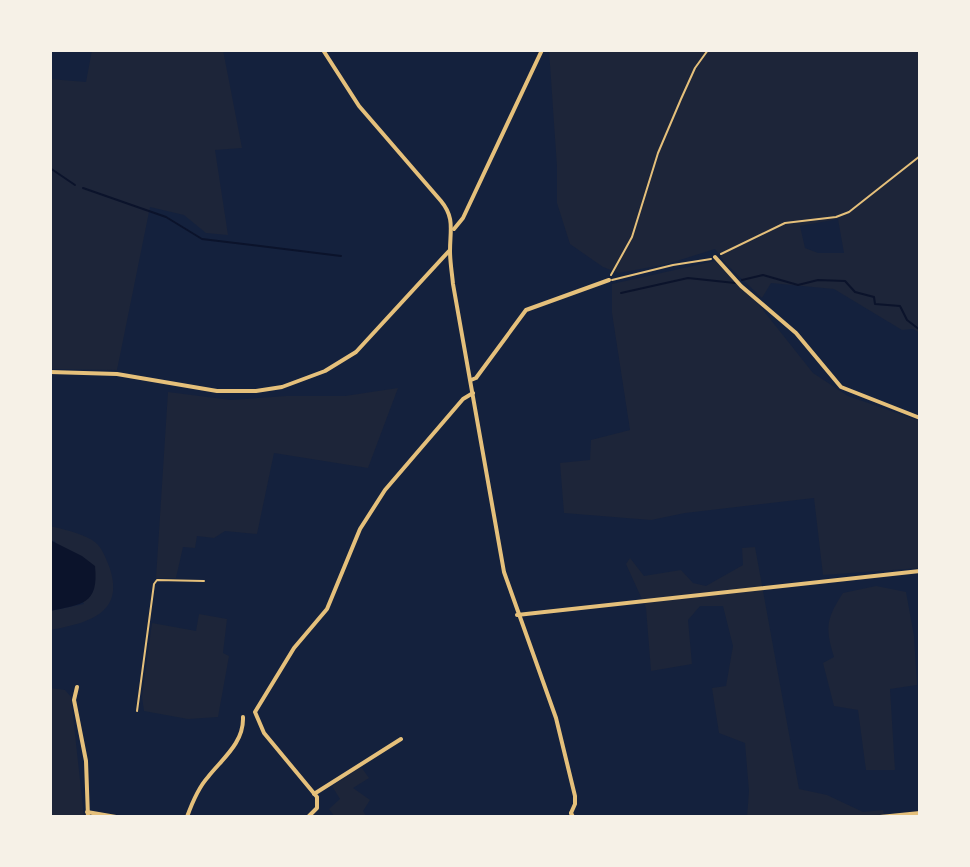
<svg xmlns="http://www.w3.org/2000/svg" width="970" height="867" font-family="Lora,serif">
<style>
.green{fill:#1d2539;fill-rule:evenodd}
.water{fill:#0b132b}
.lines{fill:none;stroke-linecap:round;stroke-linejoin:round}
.stream{stroke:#0b132b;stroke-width:2}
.path{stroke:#e5c07b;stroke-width:2}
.service{stroke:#e5c07b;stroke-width:2}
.minor{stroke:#e5c07b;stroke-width:4}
.tertiary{stroke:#e5c07b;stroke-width:4}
</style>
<rect width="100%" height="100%" fill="#14213d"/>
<g class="green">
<path d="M 92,50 L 223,50 L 242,148 L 215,150 L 228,235 L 206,233 L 184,215 L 150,207 L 117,370 L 50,369 L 50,79 L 86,82 Z"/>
<path d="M 549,50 L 920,50 L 920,333 L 913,329 L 902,330 L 834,289 L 771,283 L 762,298 L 726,264 L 715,249 L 667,264 L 619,273 L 603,267 L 570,244 L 557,203 L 557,167 ZM 838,219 L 844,253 L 818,253 L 805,248 L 800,226 Z"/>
<path d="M 715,261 L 755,300 L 813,373 L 848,396 L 920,421 L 920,568 L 823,575 L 814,498 L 685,513 L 651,520 L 564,513 L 560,463 L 590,460 L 591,440 L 630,430 L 612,313 L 612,284 Z"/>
<path d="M 398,388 L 368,468 L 274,453 L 257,534 L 225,531 L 214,538 L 197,536 L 195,548 L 183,547 L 176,578 L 156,578 L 168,392 L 231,400 L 286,396 L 345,396 Z"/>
<path d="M 50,526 C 63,529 80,533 92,540 C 101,545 105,556 109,566 C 126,613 89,623 50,630 L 50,611 L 84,604 L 55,541 L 50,540 Z"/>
<path d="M 755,547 L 799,789 L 827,795 L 863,812 L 883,810 L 885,817 L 747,817 L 749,791 L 745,743 L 719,733 L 712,688 L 726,686 L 733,646 L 723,606 L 700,606 L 688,620 L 692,664 L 651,671 L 646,608 L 626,564 L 630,558 L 644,576 L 681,570 L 693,583 L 706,586 L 743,565 L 742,548 Z"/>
<path d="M 876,586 L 906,592 L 914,636 L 917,685 L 890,689 L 895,770 L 866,770 L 858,710 L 834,706 L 823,663 L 834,657 C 825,628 826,619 843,593 Z"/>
<path d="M 199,614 L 227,619 L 223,653 L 229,656 L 218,717 L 188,719 L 144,711 L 142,697 L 152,623 L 196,631 Z"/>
<path d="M 50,688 L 65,690 L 71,697 L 84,817 L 50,817 Z"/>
<path d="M 361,767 L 369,778 L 353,788 L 370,800 L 363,811 L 366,816 L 335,817 L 329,809 L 340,799 L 332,786 Z"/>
</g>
<path class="water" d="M 50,540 L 82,556 L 95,566 C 99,605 82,604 50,611 Z"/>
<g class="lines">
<g class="stream">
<path d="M 50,168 L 75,185"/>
<path d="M 83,188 L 166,217 L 202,239 L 341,256"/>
<path d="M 742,280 L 763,275 L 798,285 L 818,280 L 845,281 L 855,292 L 874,297 L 875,304 L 900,306 L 907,320 L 920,330"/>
<path d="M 621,293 L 688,278 L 735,283"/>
</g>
<g class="path">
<path d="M 721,254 L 785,223 L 836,217 L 849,212 L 920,156"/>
<path d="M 611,275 L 632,237 L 658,153 L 681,99 L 695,68 L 708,50"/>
<path d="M 612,280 L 673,265 L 711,259"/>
</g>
<path class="service" d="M 137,711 L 154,584 L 157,580 L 204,581"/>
<g class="minor">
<path d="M 323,50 L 359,106 L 441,201 C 455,218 450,230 450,251 C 450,262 452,273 453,284 L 504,572 L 556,718 L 575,796 L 575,804 L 571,813"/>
<path d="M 454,229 L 463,218 L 542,50"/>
<path d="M 715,257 L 741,286 L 796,333 L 841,387 L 920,418"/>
<path d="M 50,372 L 117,374 L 217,391 L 256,391 L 282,387 L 325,371 L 356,352 L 449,251"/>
<path d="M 471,380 L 476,378 L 526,310 L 609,280"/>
<path d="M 517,615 L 920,571"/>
<path d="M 77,687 L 74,700 L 86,761 L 88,817"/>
<path d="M 314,794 L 401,739"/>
<path d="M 87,812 L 116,817"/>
<path d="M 187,817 C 192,803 198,788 208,777 C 222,759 244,743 243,717"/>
<path d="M 308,817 L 317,808 L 317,797 L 264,733 L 255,712 L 294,648 L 327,609 L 360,529 L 385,490 L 463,399 L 473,393"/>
<path d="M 880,817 L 920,813"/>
</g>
<path class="tertiary" d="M 571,813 L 573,817"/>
</g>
<rect width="970" height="867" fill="none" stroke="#f6f1e7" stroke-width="104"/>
</svg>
